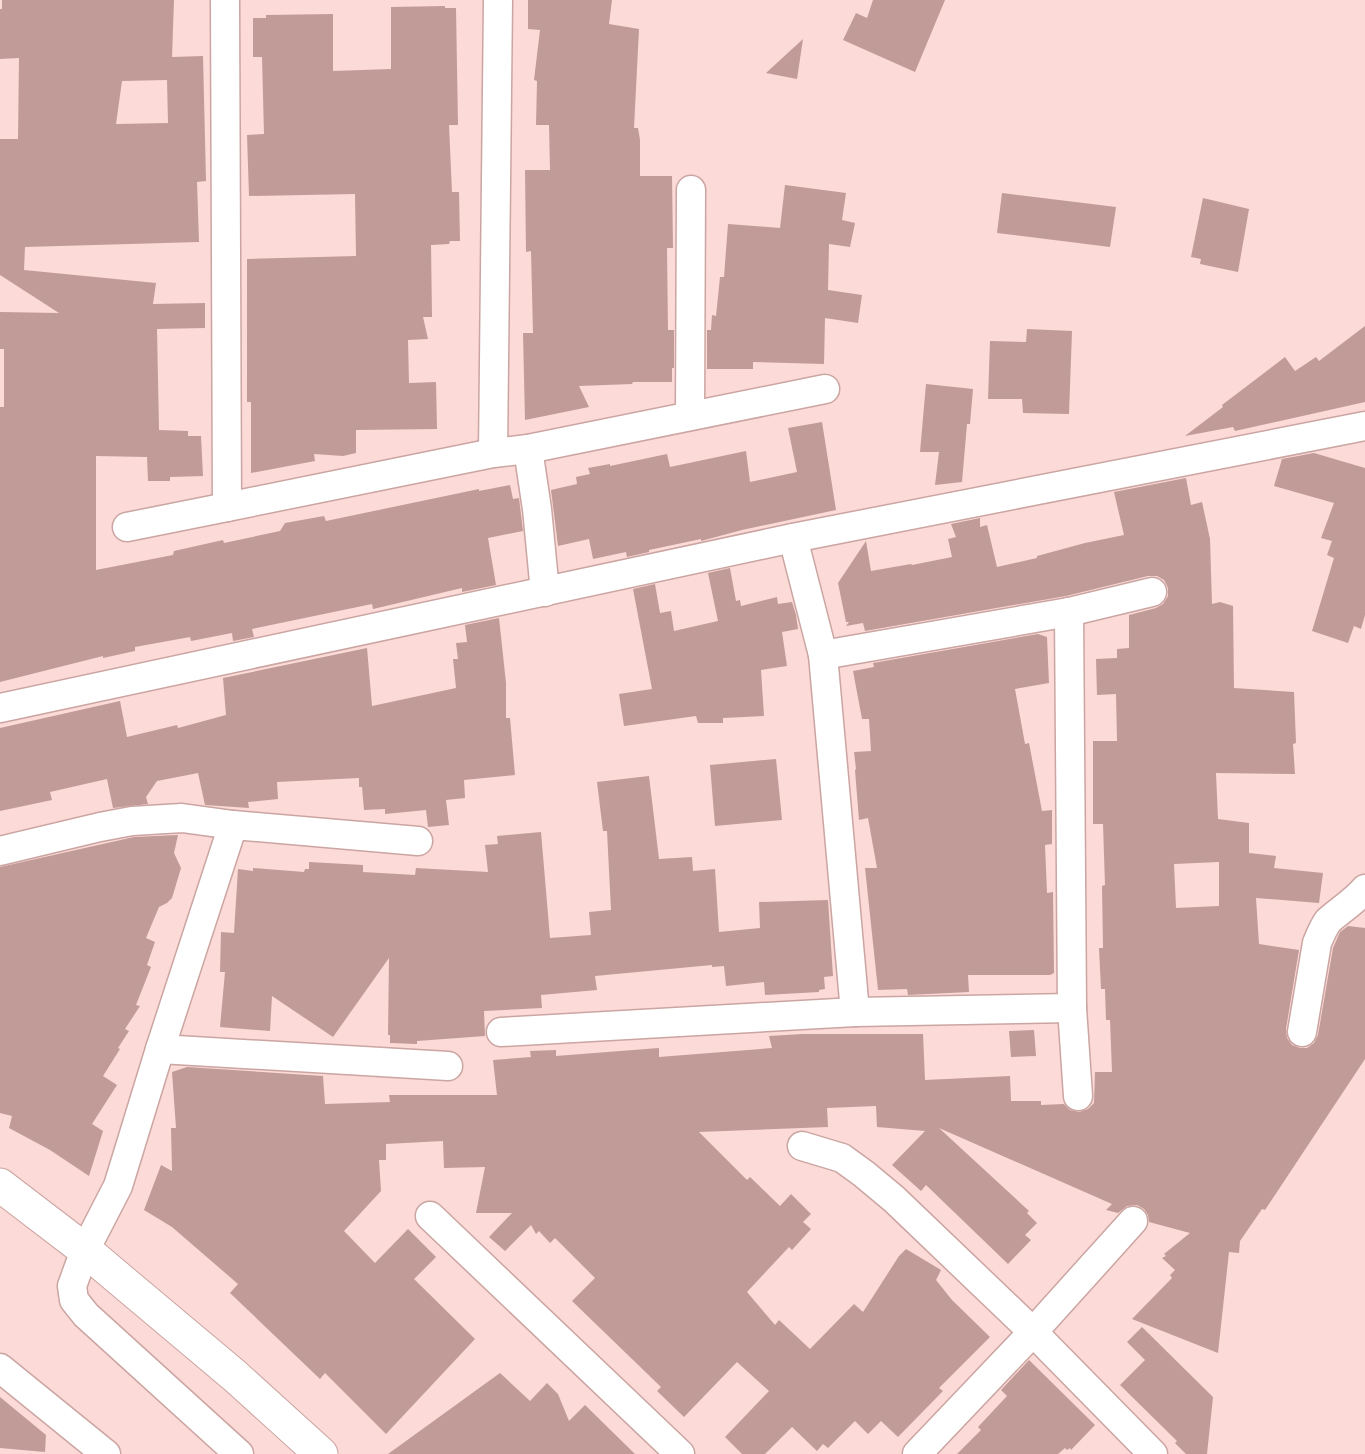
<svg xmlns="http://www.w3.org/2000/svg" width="1365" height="1454" font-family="'Roboto Condensed',sans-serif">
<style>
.building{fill:#c19b97;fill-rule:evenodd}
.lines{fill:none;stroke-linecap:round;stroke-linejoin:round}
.minor-casing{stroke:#cba5a1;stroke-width:31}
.secondary-casing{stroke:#cba5a1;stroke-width:35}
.minor{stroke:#fff;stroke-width:28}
.secondary{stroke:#fff;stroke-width:33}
</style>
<rect width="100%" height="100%" fill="#fbdad7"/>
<g class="building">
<path d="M 2,0 L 174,0 L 172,57 L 203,56 L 206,181 L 197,182 L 199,242 L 25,247 L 24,270 L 156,283 L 153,304 L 205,303 L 205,328 L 157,329 L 159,430 L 188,431 L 188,436 L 201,436 L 203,476 L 170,477 L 170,481 L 148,481 L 147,457 L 96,456 L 96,570 L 173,555 L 174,551 L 223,540 L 224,543 L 280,531 L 285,523 L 324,516 L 326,521 L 479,489 L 479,491 L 510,485 L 513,499 L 519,498 L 523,531 L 488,538 L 496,585 L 462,592 L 462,588 L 373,609 L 372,604 L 252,629 L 254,637 L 233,641 L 232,633 L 191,641 L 190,637 L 135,647 L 135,651 L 103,658 L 103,656 L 0,682 L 0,407 L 4,407 L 4,349 L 0,349 L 0,312 L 59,313 L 0,275 L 0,139 L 18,139 L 19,58 L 0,59 L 0,9 L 2,9 ZM 167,80 L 168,123 L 116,124 L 122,81 Z"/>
<path d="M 528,0 L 612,0 L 609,24 L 639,29 L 634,128 L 638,128 L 640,140 L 640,176 L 672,176 L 673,248 L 667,248 L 668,330 L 674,330 L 674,368 L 672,368 L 672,382 L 633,382 L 632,384 L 579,386 L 589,407 L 525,420 L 523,333 L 533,333 L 531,251 L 526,252 L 525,170 L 550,170 L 549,125 L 536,125 L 537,81 L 534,80 L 540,30 L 528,29 Z"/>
<path d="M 873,0 L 945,0 L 915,72 L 843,40 L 856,13 L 867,18 Z"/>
<path d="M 445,6 L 445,8 L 456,8 L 458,125 L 449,125 L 452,192 L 459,192 L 460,241 L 450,241 L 449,244 L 431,245 L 432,317 L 423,317 L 428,339 L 408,340 L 409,383 L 436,382 L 437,429 L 356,430 L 356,453 L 343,456 L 314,454 L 315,461 L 251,473 L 251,402 L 247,402 L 247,259 L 356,256 L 355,194 L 249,196 L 247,135 L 264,134 L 262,57 L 253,57 L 253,18 L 266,18 L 266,15 L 333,14 L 333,71 L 391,69 L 391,7 Z"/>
<path d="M 803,39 L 797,79 L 766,73 Z"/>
<path d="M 785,185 L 846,193 L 842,220 L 855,223 L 850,247 L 829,244 L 828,290 L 862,295 L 858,323 L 825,318 L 824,364 L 753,362 L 753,369 L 707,369 L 707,330 L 711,330 L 712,315 L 716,316 L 720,277 L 724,277 L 728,224 L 780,228 Z"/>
<path d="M 1002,193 L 1116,207 L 1110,247 L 997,233 Z"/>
<path d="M 1203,198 L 1249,209 L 1238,272 L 1200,264 L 1201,259 L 1191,257 Z"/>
<path d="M 1365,326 L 1365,402 L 1235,431 L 1233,427 L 1185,436 L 1223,407 L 1222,405 L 1285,357 L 1295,371 L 1316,357 L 1319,361 Z"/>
<path d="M 1027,329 L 1072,331 L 1069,414 L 1023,413 L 1022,399 L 988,399 L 990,341 L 1026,342 Z"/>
<path d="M 926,384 L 973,389 L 970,424 L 967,424 L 962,482 L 935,485 L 939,452 L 920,452 Z"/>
<path d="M 822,422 L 836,510 L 742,530 L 701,541 L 701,539 L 649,550 L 649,552 L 627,557 L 626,552 L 593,559 L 589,539 L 558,546 L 551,490 L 577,484 L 576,477 L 590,474 L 588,468 L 610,464 L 610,466 L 667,454 L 670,467 L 746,451 L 750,482 L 797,472 L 788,428 Z"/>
<path d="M 1314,453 L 1365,468 L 1365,615 L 1361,629 L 1354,626 L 1348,643 L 1312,631 L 1334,558 L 1327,555 L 1332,541 L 1321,538 L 1334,503 L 1274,486 L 1282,459 Z"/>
<path d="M 1186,478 L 1191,505 L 1202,502 L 1210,539 L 1212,604 L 1220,602 L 1233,606 L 1234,688 L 1294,692 L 1296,743 L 1293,744 L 1295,774 L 1216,773 L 1218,819 L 1249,823 L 1249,853 L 1276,856 L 1274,868 L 1323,873 L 1319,903 L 1256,898 L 1259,944 L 1299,950 L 1286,1029 L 1287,1038 L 1292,1045 L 1300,1048 L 1307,1048 L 1314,1043 L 1318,1035 L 1333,948 L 1340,932 L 1348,926 L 1365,928 L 1365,1059 L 1265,1210 L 1262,1209 L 1240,1241 L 1239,1253 L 1229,1252 L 1218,1353 L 1132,1319 L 1172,1278 L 1170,1275 L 1175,1270 L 1162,1258 L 1166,1256 L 1164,1254 L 1190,1233 L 1149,1222 L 1148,1215 L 1144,1209 L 1137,1205 L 1127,1206 L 1118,1213 L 1106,1210 L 1112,1204 L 939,1128 L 1029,1211 L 1027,1213 L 1037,1223 L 1025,1235 L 1031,1240 L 1008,1264 L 926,1185 L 921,1191 L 892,1165 L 925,1131 L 877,1127 L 876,1106 L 827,1108 L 828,1127 L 699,1132 L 747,1180 L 750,1177 L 780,1206 L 791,1194 L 811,1214 L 803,1222 L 811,1229 L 792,1250 L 789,1247 L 747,1292 L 775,1325 L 779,1320 L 810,1349 L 854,1304 L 863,1312 L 899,1256 L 906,1249 L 941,1270 L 936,1280 L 952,1300 L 990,1337 L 939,1388 L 943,1391 L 898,1437 L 881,1421 L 868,1434 L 855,1421 L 828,1448 L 823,1444 L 817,1451 L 792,1427 L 765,1454 L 742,1454 L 725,1437 L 769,1391 L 737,1362 L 684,1417 L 657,1391 L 661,1387 L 572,1301 L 595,1278 L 555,1238 L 550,1243 L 539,1231 L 536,1234 L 531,1225 L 505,1251 L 489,1237 L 512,1213 L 476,1213 L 485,1167 L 444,1168 L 443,1141 L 386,1144 L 386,1160 L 379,1160 L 381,1191 L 344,1231 L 375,1263 L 408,1229 L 436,1257 L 414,1279 L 475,1339 L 386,1434 L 325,1373 L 320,1379 L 230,1293 L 238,1284 L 172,1227 L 144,1210 L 161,1165 L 172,1171 L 171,1128 L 176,1128 L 172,1072 L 187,1067 L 323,1076 L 325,1104 L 390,1102 L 389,1095 L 497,1095 L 493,1060 L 531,1057 L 530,1051 L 556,1050 L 556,1056 L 659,1048 L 659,1057 L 772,1048 L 769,1036 L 803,1034 L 923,1034 L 925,1080 L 1010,1076 L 1011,1101 L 1041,1101 L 1041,1105 L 1064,1104 L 1070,1110 L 1079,1112 L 1088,1109 L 1094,1103 L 1095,1072 L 1112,1072 L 1110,1020 L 1106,1020 L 1105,989 L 1101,989 L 1099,948 L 1103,948 L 1102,886 L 1105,885 L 1103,824 L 1093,824 L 1093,741 L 1117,741 L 1116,694 L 1097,695 L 1096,659 L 1117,658 L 1117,649 L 1129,648 L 1129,615 L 1156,608 L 1163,604 L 1168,596 L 1168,588 L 1164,580 L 1157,576 L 1148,576 L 1066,596 L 865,631 L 863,623 L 846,626 L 849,622 L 846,622 L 838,583 L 866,541 L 871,571 L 911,564 L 912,565 L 952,557 L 948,539 L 956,537 L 951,524 L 980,518 L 980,527 L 987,525 L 997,567 L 1037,558 L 1037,556 L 1085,543 L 1124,535 L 1114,492 ZM 1219,862 L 1219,906 L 1176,908 L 1174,864 Z"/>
<path d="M 730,568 L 736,601 L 740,600 L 741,606 L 777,597 L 778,604 L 792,602 L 796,615 L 798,629 L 782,632 L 787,666 L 761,670 L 764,716 L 723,718 L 723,723 L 698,723 L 696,716 L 624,726 L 619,694 L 652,689 L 633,589 L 655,584 L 660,613 L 671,611 L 674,631 L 718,621 L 708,573 Z"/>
<path d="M 499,618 L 506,683 L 506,718 L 510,718 L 515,775 L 464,780 L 465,798 L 446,800 L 449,825 L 428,827 L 426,810 L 385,814 L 385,809 L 364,810 L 362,787 L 359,787 L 359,778 L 277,782 L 278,799 L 248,802 L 249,808 L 205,805 L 198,773 L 157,781 L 146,797 L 148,804 L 113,808 L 107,779 L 50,792 L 52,800 L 0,811 L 0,728 L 120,701 L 127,737 L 177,725 L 178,728 L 226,715 L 223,678 L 367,648 L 372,706 L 456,688 L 453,659 L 458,659 L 456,643 L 467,642 L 465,625 Z"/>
<path d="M 1038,634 L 1047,637 L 1049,683 L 1015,689 L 1025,744 L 1029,743 L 1042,811 L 1052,810 L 1052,844 L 1045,845 L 1047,893 L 1053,892 L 1054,973 L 1050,975 L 968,975 L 969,992 L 908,995 L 907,989 L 878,990 L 865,868 L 877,868 L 868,818 L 859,820 L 855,770 L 856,769 L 854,752 L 871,751 L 869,719 L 862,719 L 853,671 L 874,667 L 873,663 Z"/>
<path d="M 776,759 L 782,820 L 715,826 L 710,765 Z"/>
<path d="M 649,776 L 659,859 L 692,857 L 693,871 L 715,869 L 719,932 L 760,928 L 759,902 L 828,900 L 833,976 L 824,977 L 825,989 L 819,990 L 819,992 L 765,995 L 764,982 L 726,986 L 724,966 L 712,967 L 712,965 L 595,976 L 597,990 L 541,995 L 542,1008 L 484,1011 L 485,1036 L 417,1041 L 417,1044 L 390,1043 L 390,1035 L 388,1035 L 389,958 L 333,1037 L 272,996 L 270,1031 L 220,1027 L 225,972 L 220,972 L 221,932 L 234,933 L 238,869 L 253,871 L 253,868 L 304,872 L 305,869 L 309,869 L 309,862 L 363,865 L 363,872 L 415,875 L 416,868 L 488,872 L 485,845 L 498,844 L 497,836 L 541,832 L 550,938 L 591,935 L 589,912 L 611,910 L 607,831 L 603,831 L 597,782 Z"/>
<path d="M 178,835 L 174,853 L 181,868 L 172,898 L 167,903 L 159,907 L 146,938 L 155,942 L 147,965 L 151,967 L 136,1005 L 140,1006 L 125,1029 L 129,1031 L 118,1048 L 120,1049 L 103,1076 L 117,1085 L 92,1124 L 103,1131 L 89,1176 L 50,1150 L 9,1128 L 12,1116 L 0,1113 L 0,867 L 134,837 Z"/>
<path d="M 1034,1030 L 1036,1056 L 1011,1057 L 1009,1031 Z"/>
<path d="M 1142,1327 L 1213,1397 L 1207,1454 L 1186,1454 L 1175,1443 L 1177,1441 L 1120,1385 L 1145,1360 L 1127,1342 Z"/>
<path d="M 1029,1360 L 1095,1425 L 1071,1450 L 1070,1448 L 1067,1450 L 1065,1448 L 1058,1454 L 957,1454 L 981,1430 L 978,1427 L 1007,1396 L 1001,1390 Z"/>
<path d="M 500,1373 L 530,1401 L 547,1383 L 558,1394 L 569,1421 L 585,1405 L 635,1454 L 388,1454 Z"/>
<path d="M 0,1397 L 46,1435 L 45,1452 L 0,1448 Z"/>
</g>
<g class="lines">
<g class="minor-casing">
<g id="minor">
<path d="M 225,0 L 227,507 L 493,453 L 528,449 L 825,389"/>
<path d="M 690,415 L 691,190"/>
<path d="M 528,449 L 537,509 L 545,592"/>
<path d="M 493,453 L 498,0"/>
<path d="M 127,527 L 227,507"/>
<path d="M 793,538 L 823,655 L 855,1012"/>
<path d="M 1069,612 L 1072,1008 L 1078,1096"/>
<path d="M 823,655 L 1069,612 L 1152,592"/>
<path d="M 0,708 L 793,538 L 1365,426"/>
<path d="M 233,825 L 160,1049 L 118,1186 L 85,1250 L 72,1286 L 74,1300 L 86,1315 L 239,1454"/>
<path d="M 0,851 L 100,827 L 132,821 L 182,818 L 233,825 L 418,841"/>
<path d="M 501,1032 L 855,1012 L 1072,1008"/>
<path d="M 1302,1032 L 1317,943 C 1320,936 1323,928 1328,921 C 1340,910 1354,902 1365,889"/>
<path d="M 160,1049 L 448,1066"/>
<path d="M 802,1146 L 842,1158 L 864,1174 L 894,1199 L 1033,1332 L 1153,1454"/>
<path d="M 430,1216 L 680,1454"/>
<path d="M 0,1368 L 106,1454"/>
<path d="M 917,1454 L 1033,1332 L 1133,1221"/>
</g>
</g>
<g class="secondary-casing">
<path id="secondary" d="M 0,1185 L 85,1250 L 235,1376 L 321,1454"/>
</g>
<use href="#minor" class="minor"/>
<use href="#secondary" class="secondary"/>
</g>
</svg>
